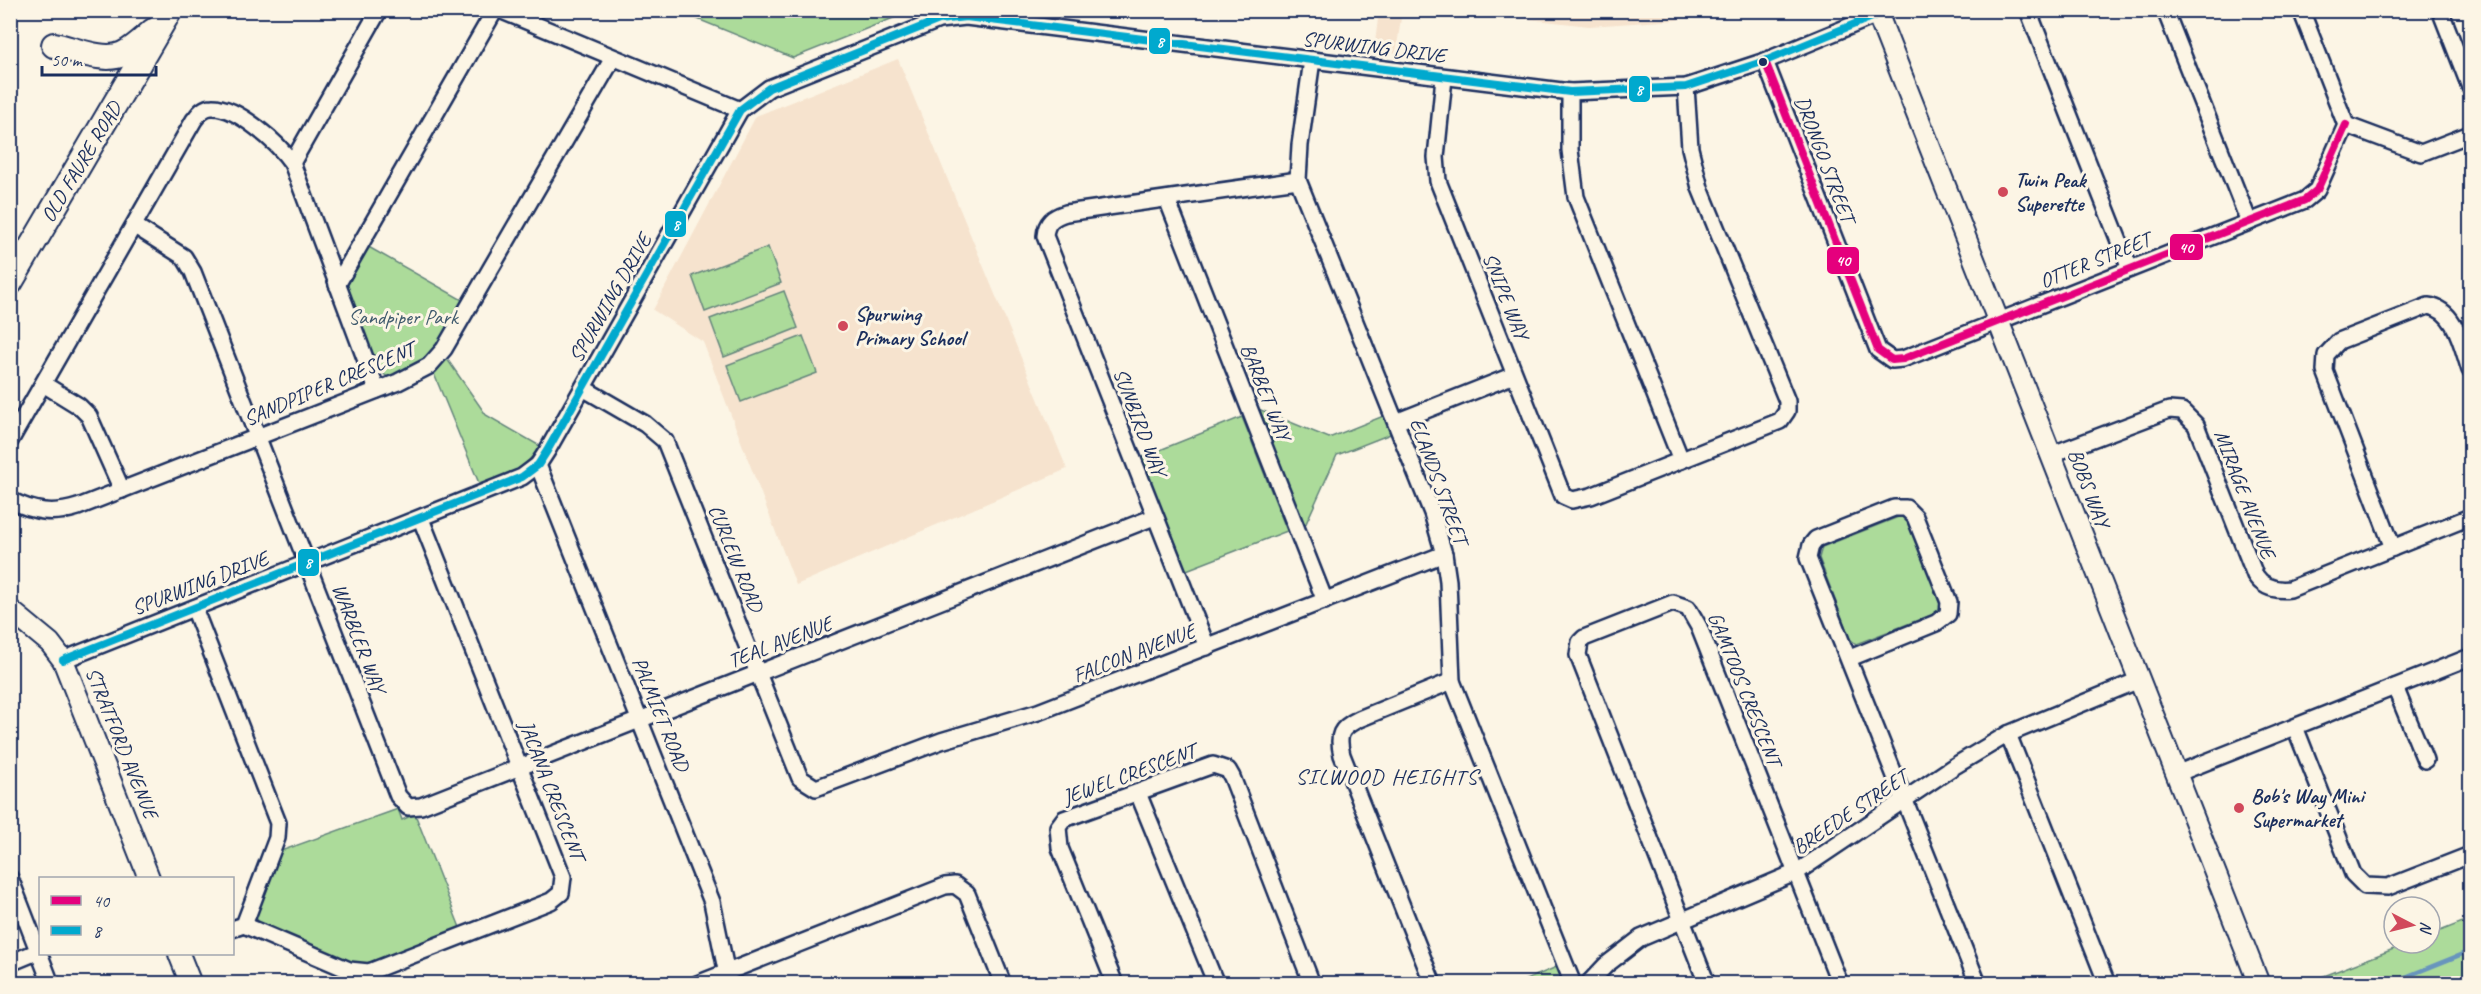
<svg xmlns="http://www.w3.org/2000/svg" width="2481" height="994" font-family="Caveat,sans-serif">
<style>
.built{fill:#f6e3ce}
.green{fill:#acdb9a;stroke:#64857c;stroke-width:1.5}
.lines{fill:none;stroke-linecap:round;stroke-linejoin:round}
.stream{stroke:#6895bd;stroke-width:4.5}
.minor-casing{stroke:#1b2f5e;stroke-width:20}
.tertiary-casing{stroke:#1b2f5e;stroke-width:24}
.primary-casing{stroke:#1b2f5e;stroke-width:28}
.minor{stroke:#fcf5e5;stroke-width:15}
.tertiary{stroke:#fcf5e5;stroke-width:20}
.primary{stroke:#fcf5e5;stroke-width:24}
.bus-1-casing{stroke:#fcf5e5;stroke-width:12}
.bus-2-casing{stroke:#fcf5e5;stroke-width:12}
.bus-1{stroke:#e5007d;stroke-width:8}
.bus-2{stroke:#00a9ce;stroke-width:8}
.bus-dot{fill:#1b2f5e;stroke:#fcf5e5;stroke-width:2}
.poi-dot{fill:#d1495b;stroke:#fcf5e5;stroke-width:2}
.labels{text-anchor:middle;stroke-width:6;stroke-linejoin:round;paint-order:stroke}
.street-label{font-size:21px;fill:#1b2f5e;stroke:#fcf5e5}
.poi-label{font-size:21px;font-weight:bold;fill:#1b2f5e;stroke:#fcf5e5;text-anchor:start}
.park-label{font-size:21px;fill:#3f5a6d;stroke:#fcf5e5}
.neighbourhood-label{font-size:22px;letter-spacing:1.5px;fill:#1b2f5e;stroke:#fcf5e5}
.line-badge{stroke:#fcf5e5;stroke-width:2}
.badge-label{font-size:16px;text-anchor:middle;font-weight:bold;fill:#fff}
</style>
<rect width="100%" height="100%" fill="#fcf5e5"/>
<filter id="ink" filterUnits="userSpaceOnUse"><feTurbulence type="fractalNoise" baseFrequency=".0167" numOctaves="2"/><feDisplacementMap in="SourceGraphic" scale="12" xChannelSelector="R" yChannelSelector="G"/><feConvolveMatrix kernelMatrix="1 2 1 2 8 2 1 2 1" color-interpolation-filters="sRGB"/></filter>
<g filter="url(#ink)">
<g class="built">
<path d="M 1379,11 L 1402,11 L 1396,53 L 1374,50 Z"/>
<path d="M 1457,11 L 1702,10 L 1702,11 L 1677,20 L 1589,26 Z"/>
<path d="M 898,59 L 1067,469 L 796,585 L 703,342 L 653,310 L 756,116 Z"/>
</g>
<g class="green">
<path d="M 678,11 L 911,11 L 793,58 Z"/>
<path d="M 365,245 L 466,302 L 445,338 L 422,363 L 388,377 L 376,369 L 344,285 Z"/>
<path d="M 768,247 L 781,283 L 705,312 L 692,276 Z"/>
<path d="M 784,291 L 798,328 L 724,357 L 710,319 Z"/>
<path d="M 803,336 L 817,373 L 741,402 L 727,365 Z"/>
<path d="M 445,356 L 486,415 L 540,446 C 525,470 506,478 481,488 L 432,369 Z"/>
<path d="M 1256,408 L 1329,438 L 1386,415 L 1393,433 L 1337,455 L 1303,530 Z"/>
<path d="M 1242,417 L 1287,531 L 1184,571 L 1140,458 Z"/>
<path d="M 1906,514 L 1941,607 L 1939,612 L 1856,644 L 1850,639 L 1819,558 L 1822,547 Z"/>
<path d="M 398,809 L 402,820 L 415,814 L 461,930 L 362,968 L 260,925 L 255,915 L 278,852 Z"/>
<path d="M 2470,919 L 2470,983 L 2306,983 L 2409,943 L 2430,943 L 2430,935 Z"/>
<path d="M 1559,966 L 1567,984 L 1516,984 Z"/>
</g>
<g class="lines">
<path class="stream" d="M 2388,984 L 2470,951"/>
<g class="minor-casing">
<g id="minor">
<path d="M 500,10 L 740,110"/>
<path d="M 2028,10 L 2130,269"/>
<path d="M 2165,10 L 2249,222"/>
<path d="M 2301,10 L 2346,125"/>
<path d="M 2440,10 L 2470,87"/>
<path d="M 1312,60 L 1300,145 L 1298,180 L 1432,513 L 1444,554 L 1448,581 L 1452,681 L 1573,984"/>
<path d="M 1765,61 L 1878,350 L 1892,360 L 1903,359 L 2305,200 L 2317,190 L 2346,125"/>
<path d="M 1444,78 L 1436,157 L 1438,181 L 1563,496 L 1572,500 L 1591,496 L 1780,421 L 1787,411 L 1787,401 L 1700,188 L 1690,148 L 1686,87"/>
<path d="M 1570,92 L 1570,150 L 1576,197 L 1681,460"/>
<path d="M 2346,125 L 2421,153 L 2470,134"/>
<path d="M 292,163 L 379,10"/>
<path d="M 1167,199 L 1325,601"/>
<path d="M 135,226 L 184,257 L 193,272 L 398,796 L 408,807 L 421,806 L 1154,517"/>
<path d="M 337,285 L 495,10"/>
<path d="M 45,385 L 79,406 L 89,416 L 122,490"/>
<path d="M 583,388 L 645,424 L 665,441 L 800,778 L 816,788 L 941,741 L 1038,712 L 1444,554"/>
<path d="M 1396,422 L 1514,375"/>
<path d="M 10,441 L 194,120 C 199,114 203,107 212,107 C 237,106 279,144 292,163 L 377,390"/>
<path d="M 2050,455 L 2169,410 L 2182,411 L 2196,425 L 2255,575 C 2263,587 2275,591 2290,589 L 2470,517"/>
<path d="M 538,465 L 712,902 L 729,984"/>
<path d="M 10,500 C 34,512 53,515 78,507 L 398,382 L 429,366 L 444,349 L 613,58"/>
<path d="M 2393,548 L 2325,371 L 2326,355 L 2339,341 L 2428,306 C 2456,309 2462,347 2470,370"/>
<path d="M 194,608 L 278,823 L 277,838 L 244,925 L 232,929"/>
<path d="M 1207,647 L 1045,236 C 1046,222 1053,217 1066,213 L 1298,180"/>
<path d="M 1850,658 L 1936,623 L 1948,614 L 1949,602 L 1915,517 L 1906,508 L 1894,508 L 1816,539 L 1811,545 L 1808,558 L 1978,984"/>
<path d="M 63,660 L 522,477 L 538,465 L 547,451 L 740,110 L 769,88 L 939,20 L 966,17 L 1570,92 L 1686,87 L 1765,61 L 1889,10"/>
<path d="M 2395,687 L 2425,760"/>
<path d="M 2295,727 L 2353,874 L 2365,886 L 2388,887 L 2470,855"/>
<path d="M 2008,734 L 2107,984"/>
<path d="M 2176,774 L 2470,657"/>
<path d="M 1138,793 L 1216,984"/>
<path d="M 10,878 L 51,984"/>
<path d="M 244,925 L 349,970 L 369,972 L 551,901 L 561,893 L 563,877 L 421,519"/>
<path d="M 10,963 L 39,951"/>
<path d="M 697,984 L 945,886 L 955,885 L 967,894 L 1003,984"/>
<path d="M 1115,984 L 1060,848 L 1058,827 L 1064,819 L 1213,765 L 1228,770 L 1232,777 L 1312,984"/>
<path d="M 1433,984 L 1342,755 C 1337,735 1340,728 1359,719 L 1452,681"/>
<path d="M 1588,984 L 1606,965 L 1641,938 L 1797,872 L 1953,767 L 2008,734 L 2139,680"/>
<path d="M 1707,984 L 1578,655 L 1580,642 L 1584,638 L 1673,603 L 1688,608 L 1699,627 L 1840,984"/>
</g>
</g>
<g class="tertiary-casing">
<g id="tertiary">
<path d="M 1876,10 L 2259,984"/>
<path d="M 10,610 L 50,643 L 63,660 L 149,878"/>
<path d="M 179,954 L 191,984"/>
</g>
</g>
<g class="primary-casing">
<g id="primary">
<path d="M 54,45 C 74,49 104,63 123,54 C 134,49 144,39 153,31"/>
<path d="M 10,283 L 170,10"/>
</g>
</g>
<use href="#minor" class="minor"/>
<use href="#tertiary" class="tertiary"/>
<use href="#primary" class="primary"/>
<g class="bus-1-casing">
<path id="bus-1" d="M 1765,61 L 1878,350 L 1892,360 L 1903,359 L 2305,200 L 2317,190 L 2346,125"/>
</g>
<g class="bus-2-casing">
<path id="bus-2" d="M 63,660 L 522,477 L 538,465 L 547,451 L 740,110 L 769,88 L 939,20 L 966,17 L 1570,92 L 1686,87 L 1765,61 L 1889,10"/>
</g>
<use href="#bus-1" class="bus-1"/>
<use href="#bus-2" class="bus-2"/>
</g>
</g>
<circle class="bus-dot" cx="1763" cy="62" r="5"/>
<g class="poi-dot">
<circle cx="2003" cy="192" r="6"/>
<circle cx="843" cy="326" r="6"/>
<circle cx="2239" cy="808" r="6"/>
</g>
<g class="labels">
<g class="street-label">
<text transform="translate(1374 47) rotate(7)" y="7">SPURWING DRIVE</text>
<text transform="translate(1825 159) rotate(69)" y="7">DRONGO STREET</text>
<text transform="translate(81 162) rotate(-59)" y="7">OLD FAURE ROAD</text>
<text transform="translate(2095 260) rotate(-22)" y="7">OTTER STREET</text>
<text transform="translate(1506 296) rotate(68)" y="7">SNIPE WAY</text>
<text transform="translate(610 298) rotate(-60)" y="7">SPURWING DRIVE</text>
<text transform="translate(329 384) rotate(-23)" y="7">SANDPIPER CRESCENT</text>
<text transform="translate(1266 392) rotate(68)" y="7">BARBET WAY</text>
<text transform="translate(1140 422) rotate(69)" y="7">SUNBIRD WAY</text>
<text transform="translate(1439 481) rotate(70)" y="7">ELANDS STREET</text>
<text transform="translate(2089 488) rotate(69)" y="7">BOBS WAY</text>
<text transform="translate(2245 494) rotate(69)" y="7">MIRAGE AVENUE</text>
<text transform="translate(736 558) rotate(68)" y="7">CURLEW ROAD</text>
<text transform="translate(200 583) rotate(-21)" y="7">SPURWING DRIVE</text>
<text transform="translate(359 638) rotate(69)" y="7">WARBLER WAY</text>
<text transform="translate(780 642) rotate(-21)" y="7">TEAL AVENUE</text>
<text transform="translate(1134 653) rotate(-21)" y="7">FALCON AVENUE</text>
<text transform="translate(1745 689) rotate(68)" y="7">GAMTOOS CRESCENT</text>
<text transform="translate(661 714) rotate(68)" y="7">PALMIET ROAD</text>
<text transform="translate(122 743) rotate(68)" y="7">STRATFORD AVENUE</text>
<text transform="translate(1129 774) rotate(-20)" y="7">JEWEL CRESCENT</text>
<text transform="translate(552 790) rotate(69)" y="7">JACANA CRESCENT</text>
<text transform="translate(1850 812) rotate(-34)" y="7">BREEDE STREET</text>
</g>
<g class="poi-label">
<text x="2015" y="187">Twin Peak<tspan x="2015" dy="24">Superette</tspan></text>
<text x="855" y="321">Spurwing<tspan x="855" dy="24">Primary School</tspan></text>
<text x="2251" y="803">Bob's Way Mini<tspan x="2251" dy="24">Supermarket</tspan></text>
</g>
<g class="park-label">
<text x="403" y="324">Sandpiper Park</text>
</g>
<g class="neighbourhood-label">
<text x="1387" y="784">SILWOOD HEIGHTS</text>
</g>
</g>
<g class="line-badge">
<rect x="1148" y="27" width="23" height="28" rx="6" fill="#00a9ce"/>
<rect x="1628" y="75" width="23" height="28" rx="6" fill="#00a9ce"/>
<rect x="664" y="210" width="23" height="28" rx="6" fill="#00a9ce"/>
<rect x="2169" y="233" width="35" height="28" rx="6" fill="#e5007d"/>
<rect x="1826" y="246" width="34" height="29" rx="6" fill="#e5007d"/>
<rect x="297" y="548" width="23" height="29" rx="6" fill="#00a9ce"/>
</g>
<g class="badge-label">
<text x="1160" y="47">8</text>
<text x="1639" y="95">8</text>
<text x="676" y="230">8</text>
<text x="2186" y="253">40</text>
<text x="1843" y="266">40</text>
<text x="308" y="568">8</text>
</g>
<rect width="2481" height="994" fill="none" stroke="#fcf5e5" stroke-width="36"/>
<rect x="18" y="18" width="2445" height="958" fill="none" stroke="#1b2f5e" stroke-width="2" filter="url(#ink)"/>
<rect x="39" y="877" width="195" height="78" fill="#fcf5e5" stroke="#a2a6af" stroke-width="1.5"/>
<rect x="51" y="896" width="30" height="9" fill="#e5007d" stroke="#a2a6af" stroke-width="1.5"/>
<text x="93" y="907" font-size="18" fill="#1b2f5e">40</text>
<rect x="51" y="926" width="30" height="9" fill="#00a9ce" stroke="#a2a6af" stroke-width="1.5"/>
<text x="93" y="937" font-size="18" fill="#1b2f5e">8</text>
<g transform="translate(2412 925) rotate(97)"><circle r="28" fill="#fcf5e5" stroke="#a2a6af" stroke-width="1.5"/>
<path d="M0-4.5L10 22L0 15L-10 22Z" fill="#d1495b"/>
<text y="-9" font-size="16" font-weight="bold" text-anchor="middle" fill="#1b2f5e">N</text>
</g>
<path d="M42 66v9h114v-9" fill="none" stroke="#1b2f5e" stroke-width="3"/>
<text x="51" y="66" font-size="18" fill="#1b2f5e" stroke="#fcf5e5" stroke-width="4.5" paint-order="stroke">50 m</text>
</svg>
